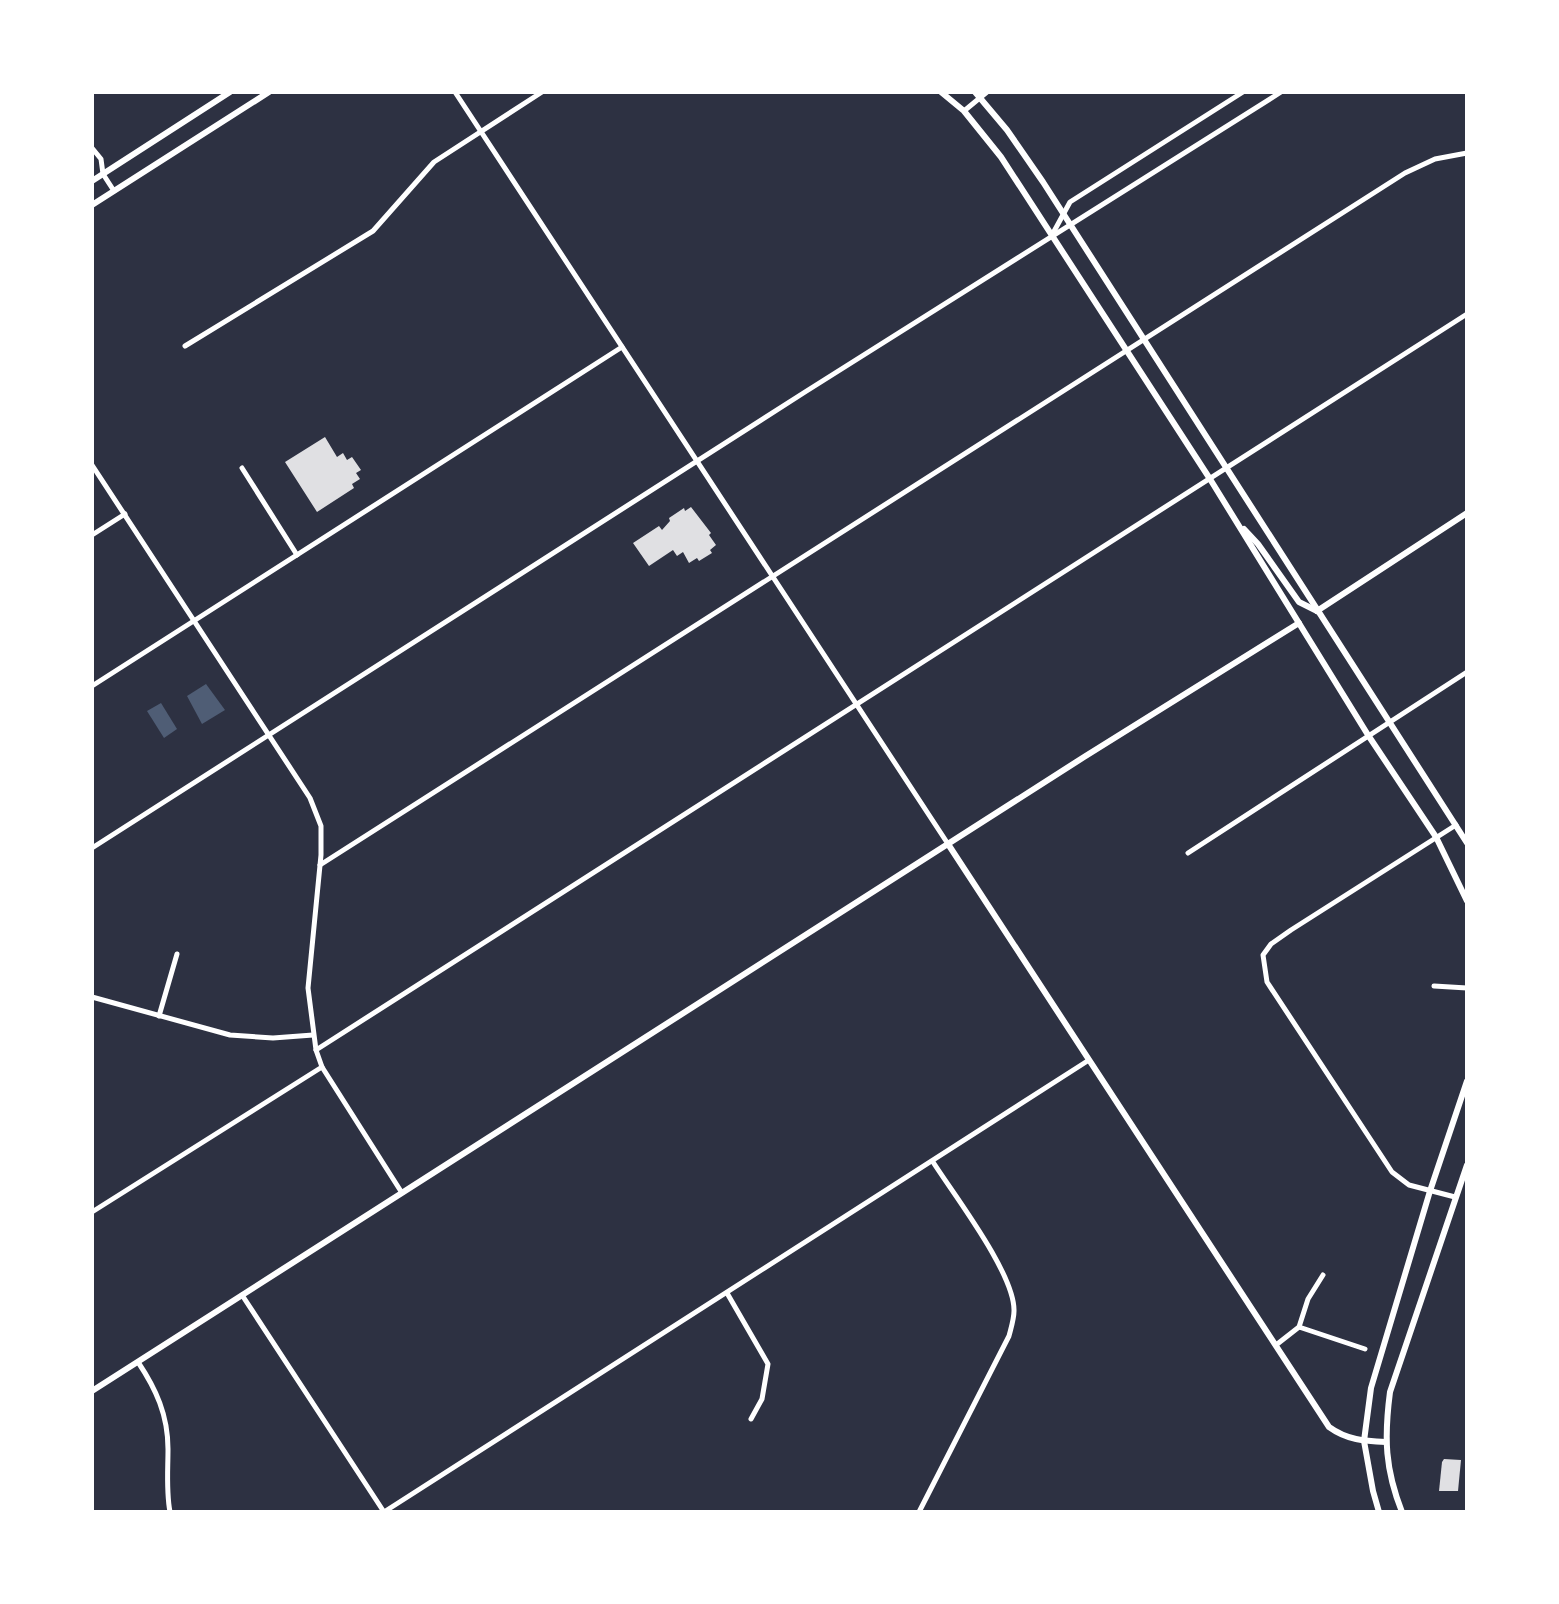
<svg xmlns="http://www.w3.org/2000/svg" width="1559" height="1604" font-family="'Fira Sans',sans-serif">
<style>
.water{fill:#4f5d75}
.building{fill:#e0e0e3}
.lines{fill:none;stroke-linecap:round;stroke-linejoin:round}
.minor{stroke:#fff;stroke-width:5}
.tertiary{stroke:#fff;stroke-width:6}
.secondary{stroke:#fff;stroke-width:6}
</style>
<rect width="100%" height="100%" fill="#2d3142"/>
<g class="water">
<path d="M 206,684 L 225,710 L 202,724 L 187,696 Z"/>
<path d="M 161,703 L 177,729 L 164,738 L 147,711 Z"/>
</g>
<g class="building">
<path d="M 325,437 L 337,457 L 343,453 L 347,460 L 352,457 L 361,470 L 356,473 L 360,479 L 352,484 L 354,488 L 317,512 L 285,462 Z"/>
<path d="M 691,507 L 711,533 L 709,535 L 716,545 L 710,550 L 712,553 L 699,561 L 697,558 L 689,563 L 683,552 L 677,556 L 673,550 L 649,566 L 633,543 L 659,526 L 662,530 L 670,521 L 669,518 L 684,508 L 685,511 Z"/>
<path d="M 1444,1459 L 1461,1460 L 1458,1491 L 1439,1491 L 1442,1462 Z"/>
</g>
<g class="lines">
<g class="minor">
<path d="M 455,92 L 948,844"/>
<path d="M 964,111 L 987,92"/>
<path d="M 92,148 L 101,159 L 103,174 L 114,191"/>
<path d="M 1052,235 L 1070,202 L 1243,92"/>
<path d="M 185,346 L 373,231 L 434,162 L 542,92"/>
<path d="M 92,465 L 310,798 L 321,826 L 321,855 L 308,988 L 316,1050 L 322,1067 L 402,1193"/>
<path d="M 242,468 L 297,555"/>
<path d="M 92,535 L 125,514"/>
<path d="M 92,686 L 622,347"/>
<path d="M 92,848 L 805,392 L 1281,92"/>
<path d="M 1188,853 L 1467,672"/>
<path d="M 320,865 L 1405,173 L 1435,159 L 1467,153"/>
<path d="M 1434,986 L 1467,988"/>
<path d="M 92,997 L 230,1035 L 273,1038 L 313,1035"/>
<path d="M 159,1016 L 177,954"/>
<path d="M 316,1050 L 1467,314"/>
<path d="M 1455,1197 L 1409,1185 L 1392,1172 L 1267,982 L 1263,955 L 1271,944 L 1291,930 L 1456,825"/>
<path d="M 92,1212 L 322,1067"/>
<path d="M 727,1293 L 768,1364 L 762,1399 L 751,1419"/>
<path d="M 242,1295 L 384,1512 L 1089,1060"/>
<path d="M 1299,1327 L 1365,1349"/>
<path d="M 1276,1345 L 1299,1327 L 1308,1299 L 1323,1275"/>
<path d="M 138,1362 C 156,1389 168,1415 168,1449 C 168,1470 166,1491 170,1512"/>
<path d="M 919,1512 L 1009,1336 C 1011,1328 1014,1319 1014,1311 C 1015,1274 954,1195 933,1162"/>
</g>
<g class="tertiary">
<path d="M 1317,611 L 1467,513"/>
<path d="M 948,844 L 1329,1427 C 1347,1440 1364,1441 1386,1442"/>
<path d="M 92,1391 L 1084,757 L 1299,623"/>
</g>
<g class="secondary">
<path d="M 941,92 L 964,111 L 1001,157 L 1210,479 L 1368,735 L 1436,837 L 1467,901"/>
<path d="M 975,92 L 1007,130 L 1043,182 L 1467,843"/>
<path d="M 92,181 L 230,92"/>
<path d="M 92,205 L 269,92"/>
<path d="M 1244,529 L 1258,544 L 1299,602 L 1317,611"/>
<path d="M 1379,1512 L 1373,1491 L 1364,1441 L 1371,1388 L 1430,1191 L 1467,1081"/>
<path d="M 1402,1512 C 1385,1469 1384,1438 1390,1392 L 1467,1165"/>
</g>
</g>
<rect width="1559" height="1604" fill="none" stroke="#ffffff" stroke-width="188"/>
</svg>
